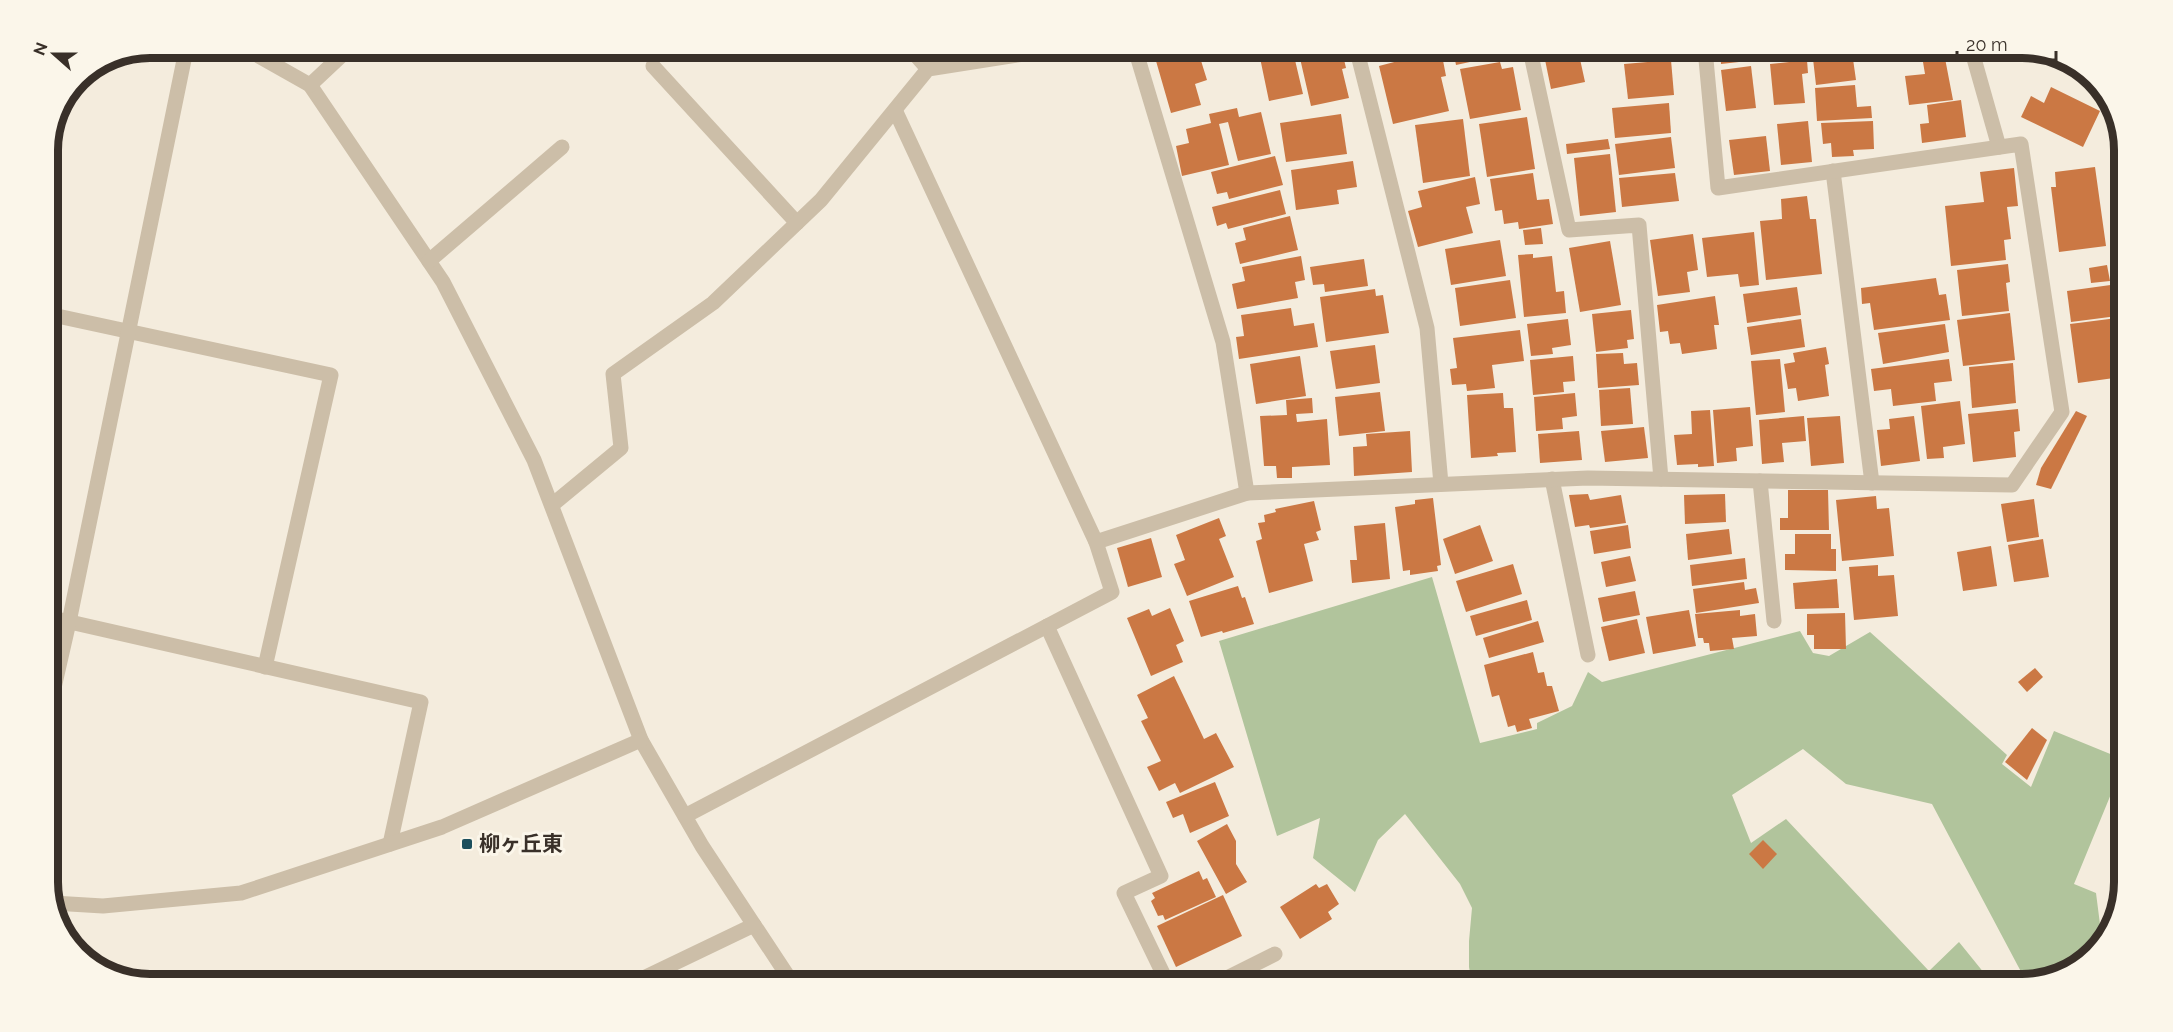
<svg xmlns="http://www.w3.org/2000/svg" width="2173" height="1032" font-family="Raleway,'Noto Sans JP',sans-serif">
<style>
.green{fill:#b1c49c}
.building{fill:#cb7844}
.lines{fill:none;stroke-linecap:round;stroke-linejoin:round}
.street{stroke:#ccbea8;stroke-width:15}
.poi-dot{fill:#1c4f5d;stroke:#fbf6ea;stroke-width:2}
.labels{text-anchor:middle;stroke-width:6;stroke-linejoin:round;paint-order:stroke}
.poi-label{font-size:21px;font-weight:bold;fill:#393029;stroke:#fbf6ea;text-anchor:start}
.rim{fill:none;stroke:#393029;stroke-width:8}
</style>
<rect width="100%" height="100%" fill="#f4ecdd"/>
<path class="green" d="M 1432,577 L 1480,743 L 1537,729 L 1537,723 L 1572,706 L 1588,672 L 1602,682 L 1800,631 L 1813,653 L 1829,656 L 1870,632 L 2007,755 L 2002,764 L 2031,787 L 2054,731 L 2125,760 L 2074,884 L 2096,893 L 2102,940 L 2080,967 L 2027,983 L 1932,804 L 1846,784 L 1803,749 L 1732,795 L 1751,843 L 1786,819 L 1929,971 L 1959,942 L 1993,984 L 1472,984 L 1469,967 L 1469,941 L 1472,908 L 1460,884 L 1405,814 L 1378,840 L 1355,892 L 1313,858 L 1320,818 L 1277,836 L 1219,641 Z"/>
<g class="building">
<path d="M 1666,49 L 1667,55 L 1622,61 L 1621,50 Z"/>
<path d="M 1720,49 L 1747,49 L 1748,61 L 1721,64 Z"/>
<path d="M 1769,49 L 1805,49 L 1806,55 L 1769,58 Z"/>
<path d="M 1826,49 L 1860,49 L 1861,58 L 1853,59 L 1856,80 L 1816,85 L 1812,50 Z"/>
<path d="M 1409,50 L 1441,50 L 1446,76 L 1441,77 L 1449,111 L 1393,124 L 1379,66 L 1398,61 L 1396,53 Z"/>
<path d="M 1453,50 L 1501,50 L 1502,55 L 1456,65 Z"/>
<path d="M 1543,50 L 1578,50 L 1585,82 L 1551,89 Z"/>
<path d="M 1162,51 L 1198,51 L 1207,80 L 1195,84 L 1201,105 L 1171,113 L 1154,54 Z"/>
<path d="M 1269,51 L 1284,51 L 1286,61 L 1295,60 L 1303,94 L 1269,101 L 1259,53 Z"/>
<path d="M 1314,51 L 1342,51 L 1346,68 L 1342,69 L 1349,98 L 1311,106 L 1299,54 Z"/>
<path d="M 1944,53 L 1953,100 L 1909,105 L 1905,76 L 1925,74 L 1922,56 Z"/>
<path d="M 1671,60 L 1674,95 L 1628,99 L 1624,64 Z"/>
<path d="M 1807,60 L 1808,73 L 1802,74 L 1805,103 L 1774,105 L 1770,64 Z"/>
<path d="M 1500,62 L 1502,69 L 1513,67 L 1521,110 L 1470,119 L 1460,69 Z"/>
<path d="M 1751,66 L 1756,108 L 1726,111 L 1721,70 Z"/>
<path d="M 1855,85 L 1857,107 L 1871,106 L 1872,118 L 1817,121 L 1815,88 Z"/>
<path d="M 2051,87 L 2100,111 L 2083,147 L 2021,117 L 2031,96 L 2044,103 Z"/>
<path d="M 1961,100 L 1966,137 L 1922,143 L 1920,124 L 1929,123 L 1927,105 Z"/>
<path d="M 1669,103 L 1671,133 L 1615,138 L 1612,108 Z"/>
<path d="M 1237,108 L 1239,117 L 1261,112 L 1271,154 L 1238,161 L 1228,122 L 1219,124 L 1229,165 L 1182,176 L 1176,146 L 1189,143 L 1186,129 L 1211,123 L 1209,114 Z"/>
<path d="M 1341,114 L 1347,154 L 1286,162 L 1280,123 Z"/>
<path d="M 1527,117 L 1535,169 L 1487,177 L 1479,124 Z"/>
<path d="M 1463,119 L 1470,176 L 1423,183 L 1415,125 Z"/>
<path d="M 1808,121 L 1812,162 L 1781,165 L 1777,124 Z"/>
<path d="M 1873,121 L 1874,149 L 1853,150 L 1854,156 L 1832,157 L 1831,143 L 1823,144 L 1821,123 Z"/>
<path d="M 1766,136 L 1770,171 L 1734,175 L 1729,140 Z"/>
<path d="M 1671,137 L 1675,168 L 1619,175 L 1615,144 Z"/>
<path d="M 1608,139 L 1610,149 L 1567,154 L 1566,144 Z"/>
<path d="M 1610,154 L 1616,212 L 1580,216 L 1574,158 Z"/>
<path d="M 1275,156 L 1283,185 L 1229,199 L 1227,192 L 1217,194 L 1211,172 Z"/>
<path d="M 1353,161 L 1357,187 L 1337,190 L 1339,204 L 1296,210 L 1291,170 Z"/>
<path d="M 2095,167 L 2106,246 L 2059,252 L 2051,187 L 2056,187 L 2055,172 Z"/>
<path d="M 2014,168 L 2018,206 L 2007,207 L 2011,239 L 2004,240 L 2006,260 L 1951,266 L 1945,206 L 1984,202 L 1980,172 Z"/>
<path d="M 1533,173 L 1537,200 L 1549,199 L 1553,224 L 1519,229 L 1518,222 L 1504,224 L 1502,210 L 1495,211 L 1490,179 Z"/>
<path d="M 1675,173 L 1679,201 L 1622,207 L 1619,178 Z"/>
<path d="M 1475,177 L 1480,204 L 1466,207 L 1473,233 L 1418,247 L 1408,211 L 1422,207 L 1418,191 Z"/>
<path d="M 1280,190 L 1286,214 L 1228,229 L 1226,223 L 1217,226 L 1212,207 Z"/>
<path d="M 1807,196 L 1810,219 L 1816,219 L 1822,274 L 1766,280 L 1760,221 L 1782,219 L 1781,199 Z"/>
<path d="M 1290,216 L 1298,250 L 1240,264 L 1235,243 L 1246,240 L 1243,228 Z"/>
<path d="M 1541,228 L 1543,244 L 1525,245 L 1523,230 Z"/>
<path d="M 1754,232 L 1759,285 L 1740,287 L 1738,274 L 1707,277 L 1702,238 Z"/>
<path d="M 1693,234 L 1698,270 L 1687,272 L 1690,292 L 1658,296 L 1650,240 Z"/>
<path d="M 1500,240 L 1506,276 L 1451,285 L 1445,249 Z"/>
<path d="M 1610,241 L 1621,305 L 1580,312 L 1569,248 Z"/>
<path d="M 1533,254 L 1533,258 L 1552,256 L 1556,292 L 1564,291 L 1566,313 L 1524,317 L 1518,255 Z"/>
<path d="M 1301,256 L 1305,280 L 1295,282 L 1298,298 L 1237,309 L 1232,284 L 1245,281 L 1242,267 Z"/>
<path d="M 1364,259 L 1368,286 L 1325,292 L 1324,284 L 1313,285 L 1310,267 Z"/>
<path d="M 2008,264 L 2010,282 L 2006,283 L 2009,311 L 1962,316 L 1957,270 Z"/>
<path d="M 2107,265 L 2110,281 L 2091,283 L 2089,268 Z"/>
<path d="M 1936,278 L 1939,295 L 1946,294 L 1950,320 L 1874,330 L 1870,303 L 1862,304 L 1861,288 Z"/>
<path d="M 1510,280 L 1516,318 L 1460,326 L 1455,288 Z"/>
<path d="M 2125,283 L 2125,315 L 2071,322 L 2067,291 Z"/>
<path d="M 1797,287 L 1801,315 L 1747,323 L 1743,294 Z"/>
<path d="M 1375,289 L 1376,296 L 1383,295 L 1389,333 L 1326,342 L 1320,297 Z"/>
<path d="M 1715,296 L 1719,325 L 1714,325 L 1717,349 L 1682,354 L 1680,343 L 1670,344 L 1668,331 L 1660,332 L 1657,305 Z"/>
<path d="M 1291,308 L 1294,326 L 1314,323 L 1318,347 L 1239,359 L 1236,337 L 1244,336 L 1241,315 Z"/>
<path d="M 1631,310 L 1634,339 L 1627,340 L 1628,348 L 1596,352 L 1592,314 Z"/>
<path d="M 2010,313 L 2015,360 L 1963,366 L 1957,320 Z"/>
<path d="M 2125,317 L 2125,367 L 2112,368 L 2114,378 L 2078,383 L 2070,324 Z"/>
<path d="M 1568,319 L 1571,345 L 1552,348 L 1553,354 L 1531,356 L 1527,324 Z"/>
<path d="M 1801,319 L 1805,347 L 1751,355 L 1747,327 Z"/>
<path d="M 1945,324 L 1949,352 L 1883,364 L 1878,333 Z"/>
<path d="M 1520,330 L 1524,361 L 1492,365 L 1495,388 L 1467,391 L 1466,384 L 1452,385 L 1450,369 L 1457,368 L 1453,338 Z"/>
<path d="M 1375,345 L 1380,383 L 1336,389 L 1330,351 Z"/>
<path d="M 1826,347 L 1829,364 L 1825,365 L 1829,396 L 1798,401 L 1796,388 L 1788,389 L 1784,364 L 1795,362 L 1793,353 Z"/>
<path d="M 1623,353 L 1624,364 L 1637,363 L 1639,385 L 1598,388 L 1596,354 Z"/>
<path d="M 1300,356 L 1306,396 L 1256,404 L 1250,364 Z"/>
<path d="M 1573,356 L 1575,381 L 1563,382 L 1564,392 L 1533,395 L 1530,360 Z"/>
<path d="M 1780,359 L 1785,412 L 1756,415 L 1751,361 Z"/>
<path d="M 1949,359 L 1952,381 L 1934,383 L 1936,401 L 1893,406 L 1891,389 L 1874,391 L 1871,369 Z"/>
<path d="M 2013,363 L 2016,403 L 1972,408 L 1969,367 Z"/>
<path d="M 1630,388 L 1633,424 L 1601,426 L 1599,390 Z"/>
<path d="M 1380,392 L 1385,431 L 1339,436 L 1335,397 Z"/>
<path d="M 1503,393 L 1504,408 L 1513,408 L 1516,452 L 1497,453 L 1498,456 L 1471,458 L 1467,395 Z"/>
<path d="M 1575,393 L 1577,416 L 1562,418 L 1563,429 L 1536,431 L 1534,397 Z"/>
<path d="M 1312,398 L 1313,413 L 1296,414 L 1297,422 L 1327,419 L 1330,465 L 1292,467 L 1292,478 L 1277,478 L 1276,466 L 1264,466 L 1260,416 L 1287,415 L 1286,400 Z"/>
<path d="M 1960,401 L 1965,444 L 1943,447 L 1944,458 L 1927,459 L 1921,406 Z"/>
<path d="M 1750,407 L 1753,446 L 1736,448 L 1737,461 L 1717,463 L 1713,410 Z"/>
<path d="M 2018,409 L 2020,431 L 2014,432 L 2016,457 L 1973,462 L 1968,414 Z"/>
<path d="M 1710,410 L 1714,466 L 1698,467 L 1698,464 L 1677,465 L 1674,435 L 1692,434 L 1691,411 Z"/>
<path d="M 2076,411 L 2087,416 L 2051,489 L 2036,485 L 2041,468 Z"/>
<path d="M 1804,416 L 1806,441 L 1782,443 L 1784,462 L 1762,464 L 1759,420 Z"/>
<path d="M 1840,416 L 1844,463 L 1811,466 L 1807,418 Z"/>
<path d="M 1914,416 L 1920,461 L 1881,466 L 1877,430 L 1890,429 L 1889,419 Z"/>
<path d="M 1644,427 L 1648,458 L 1605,462 L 1601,431 Z"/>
<path d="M 1410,431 L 1412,472 L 1354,476 L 1353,447 L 1367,446 L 1366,434 Z"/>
<path d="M 1579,431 L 1582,460 L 1540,463 L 1538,434 Z"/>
<path d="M 1788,490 L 1828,490 L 1829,530 L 1780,530 L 1780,518 L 1788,518 Z"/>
<path d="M 1588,494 L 1590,500 L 1621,495 L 1626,523 L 1590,528 L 1589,525 L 1575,527 L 1569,495 Z"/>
<path d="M 1725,494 L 1726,522 L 1685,524 L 1684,495 Z"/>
<path d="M 1876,496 L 1877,509 L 1889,508 L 1894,556 L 1842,561 L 1836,500 Z"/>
<path d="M 1433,498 L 1441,565 L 1437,566 L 1438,571 L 1410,575 L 1410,570 L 1403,571 L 1395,507 L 1415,504 L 1415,500 Z"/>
<path d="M 2034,499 L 2039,537 L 2007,542 L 2001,504 Z"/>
<path d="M 1314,501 L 1321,530 L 1316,532 L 1319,540 L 1304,544 L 1313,581 L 1269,593 L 1256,541 L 1262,539 L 1258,523 L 1265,522 L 1264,515 L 1276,512 L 1275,509 Z"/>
<path d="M 1219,518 L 1226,536 L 1219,539 L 1234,577 L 1187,596 L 1174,564 L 1185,560 L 1176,535 Z"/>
<path d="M 1385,523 L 1390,579 L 1352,583 L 1350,560 L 1357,560 L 1354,526 Z"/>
<path d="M 1480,525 L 1493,561 L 1455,574 L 1443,539 Z"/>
<path d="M 1628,525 L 1631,548 L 1594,554 L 1590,531 Z"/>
<path d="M 1729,529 L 1732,554 L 1688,560 L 1686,534 Z"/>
<path d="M 1795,534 L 1831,534 L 1831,549 L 1836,549 L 1836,571 L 1785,570 L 1785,554 L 1795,554 Z"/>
<path d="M 1151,538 L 1162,577 L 1128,587 L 1117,548 Z"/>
<path d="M 2043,539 L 2049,577 L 2014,582 L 2008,545 Z"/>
<path d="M 1991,546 L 1997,586 L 1963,591 L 1957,552 Z"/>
<path d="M 1630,556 L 1636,581 L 1606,587 L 1601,562 Z"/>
<path d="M 1745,558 L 1747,579 L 1692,586 L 1690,565 Z"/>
<path d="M 1513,564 L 1522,594 L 1466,612 L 1456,581 Z"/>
<path d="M 1878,565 L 1878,576 L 1894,575 L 1898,616 L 1854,620 L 1849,567 Z"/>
<path d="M 1837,579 L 1839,608 L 1795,609 L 1793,583 Z"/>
<path d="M 1744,582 L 1745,590 L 1756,588 L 1759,603 L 1696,613 L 1693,589 Z"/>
<path d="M 1238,586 L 1242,598 L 1245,597 L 1254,624 L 1223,633 L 1222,631 L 1201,637 L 1189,601 Z"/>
<path d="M 1635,591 L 1640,615 L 1603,622 L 1598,598 Z"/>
<path d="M 1527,600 L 1532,620 L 1476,636 L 1470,616 Z"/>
<path d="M 1170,608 L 1184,641 L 1176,645 L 1183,662 L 1151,676 L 1127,618 L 1149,609 L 1152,616 Z"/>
<path d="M 1689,610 L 1696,646 L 1653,654 L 1646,617 Z"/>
<path d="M 1740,610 L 1740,616 L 1755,614 L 1757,636 L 1732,638 L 1734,649 L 1710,651 L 1709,643 L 1704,643 L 1703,638 L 1698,638 L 1695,614 Z"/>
<path d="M 1845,613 L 1846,649 L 1814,649 L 1814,635 L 1807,635 L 1807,614 Z"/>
<path d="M 1637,619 L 1645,653 L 1609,661 L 1601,627 Z"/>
<path d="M 1538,621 L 1544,642 L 1489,658 L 1483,638 Z"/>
<path d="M 1533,652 L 1538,673 L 1544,672 L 1547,686 L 1552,686 L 1559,711 L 1529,719 L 1532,728 L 1517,732 L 1515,725 L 1508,727 L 1499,695 L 1492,697 L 1484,665 Z"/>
<path d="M 2035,668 L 2043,677 L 2027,692 L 2018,682 Z"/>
<path d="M 1174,676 L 1204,739 L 1216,733 L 1234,767 L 1180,793 L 1175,783 L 1159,791 L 1147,767 L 1161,761 L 1141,721 L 1148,718 L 1137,695 Z"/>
<path d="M 2032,728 L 2047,740 L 2027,780 L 2005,762 Z"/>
<path d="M 1215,782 L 1229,816 L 1190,833 L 1183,814 L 1173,818 L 1166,802 Z"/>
<path d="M 1227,824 L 1236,841 L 1236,864 L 1247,882 L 1226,894 L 1197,841 Z"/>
<path d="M 1763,840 L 1777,854 L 1763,869 L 1749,854 Z"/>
<path d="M 1199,871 L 1203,880 L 1207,878 L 1216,897 L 1165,920 L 1163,915 L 1158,916 L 1151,901 L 1155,898 L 1152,893 Z"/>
<path d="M 1316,884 L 1319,888 L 1327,884 L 1339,904 L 1328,912 L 1332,919 L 1300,939 L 1280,907 Z"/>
<path d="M 1223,895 L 1242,936 L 1176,967 L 1157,926 Z"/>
</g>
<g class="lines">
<g class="street">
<path d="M 1971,48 L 1999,147"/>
<path d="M 1530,50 L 1569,230 L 1639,225 L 1661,479"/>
<path d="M 1357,51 L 1427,328 L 1441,484"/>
<path d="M 913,52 L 928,69"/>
<path d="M 1136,52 L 1223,342 L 1247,493"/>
<path d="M 257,55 L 310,85 L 443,282 L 534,460 L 641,740 L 702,846 L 793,984"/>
<path d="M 653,66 L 797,223"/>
<path d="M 310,85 L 342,55"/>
<path d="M 1833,171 L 1872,483"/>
<path d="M 429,261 L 562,147"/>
<path d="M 48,314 L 331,375 L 265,667"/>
<path d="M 1552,479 L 1588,655"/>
<path d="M 1760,481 L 1774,621"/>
<path d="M 552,505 L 621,448 L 613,374 L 713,303 L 821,200 L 928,69 L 1037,52"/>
<path d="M 1096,542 L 1247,493 L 1588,478 L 2012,485 L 2062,412 L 2021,144 L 1718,188 L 1705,49"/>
<path d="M 48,617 L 421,702 L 390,844"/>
<path d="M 1047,626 L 1161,876 L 1124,893 L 1168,984"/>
<path d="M 48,714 L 69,622 L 185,55"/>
<path d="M 685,816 L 1112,592 L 1096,542 L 895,110"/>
<path d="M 53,903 L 103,906 L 241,893 L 442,827 L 641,740"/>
<path d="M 631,984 L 754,925"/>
<path d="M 1215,984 L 1275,954"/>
</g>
</g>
<rect class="poi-dot" x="461" y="838" width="12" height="12" rx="3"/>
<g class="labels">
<g class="poi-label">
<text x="479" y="851">柳ヶ丘東</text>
</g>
</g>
<path d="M0 0H2173V1032H0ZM150 58H2022A92 92 0 0 1 2114 150V882A92 92 0 0 1 2022 974H150A92 92 0 0 1 58 882V150A92 92 0 0 1 150 58Z" fill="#fbf6ea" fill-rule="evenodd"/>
<path class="rim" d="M150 58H2022A92 92 0 0 1 2114 150V882A92 92 0 0 1 2022 974H150A92 92 0 0 1 58 882V150A92 92 0 0 1 150 58Z"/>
<g transform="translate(54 54) rotate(291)" stroke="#fbf6ea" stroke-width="4.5" paint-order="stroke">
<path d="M0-4.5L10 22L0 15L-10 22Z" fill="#393029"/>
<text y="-9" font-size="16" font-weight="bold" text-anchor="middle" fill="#393029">N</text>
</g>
<path d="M1957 51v9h99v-9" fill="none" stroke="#393029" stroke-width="3"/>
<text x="1966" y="51" font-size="18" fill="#393029" stroke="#fbf6ea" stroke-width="4.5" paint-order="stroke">20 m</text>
</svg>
